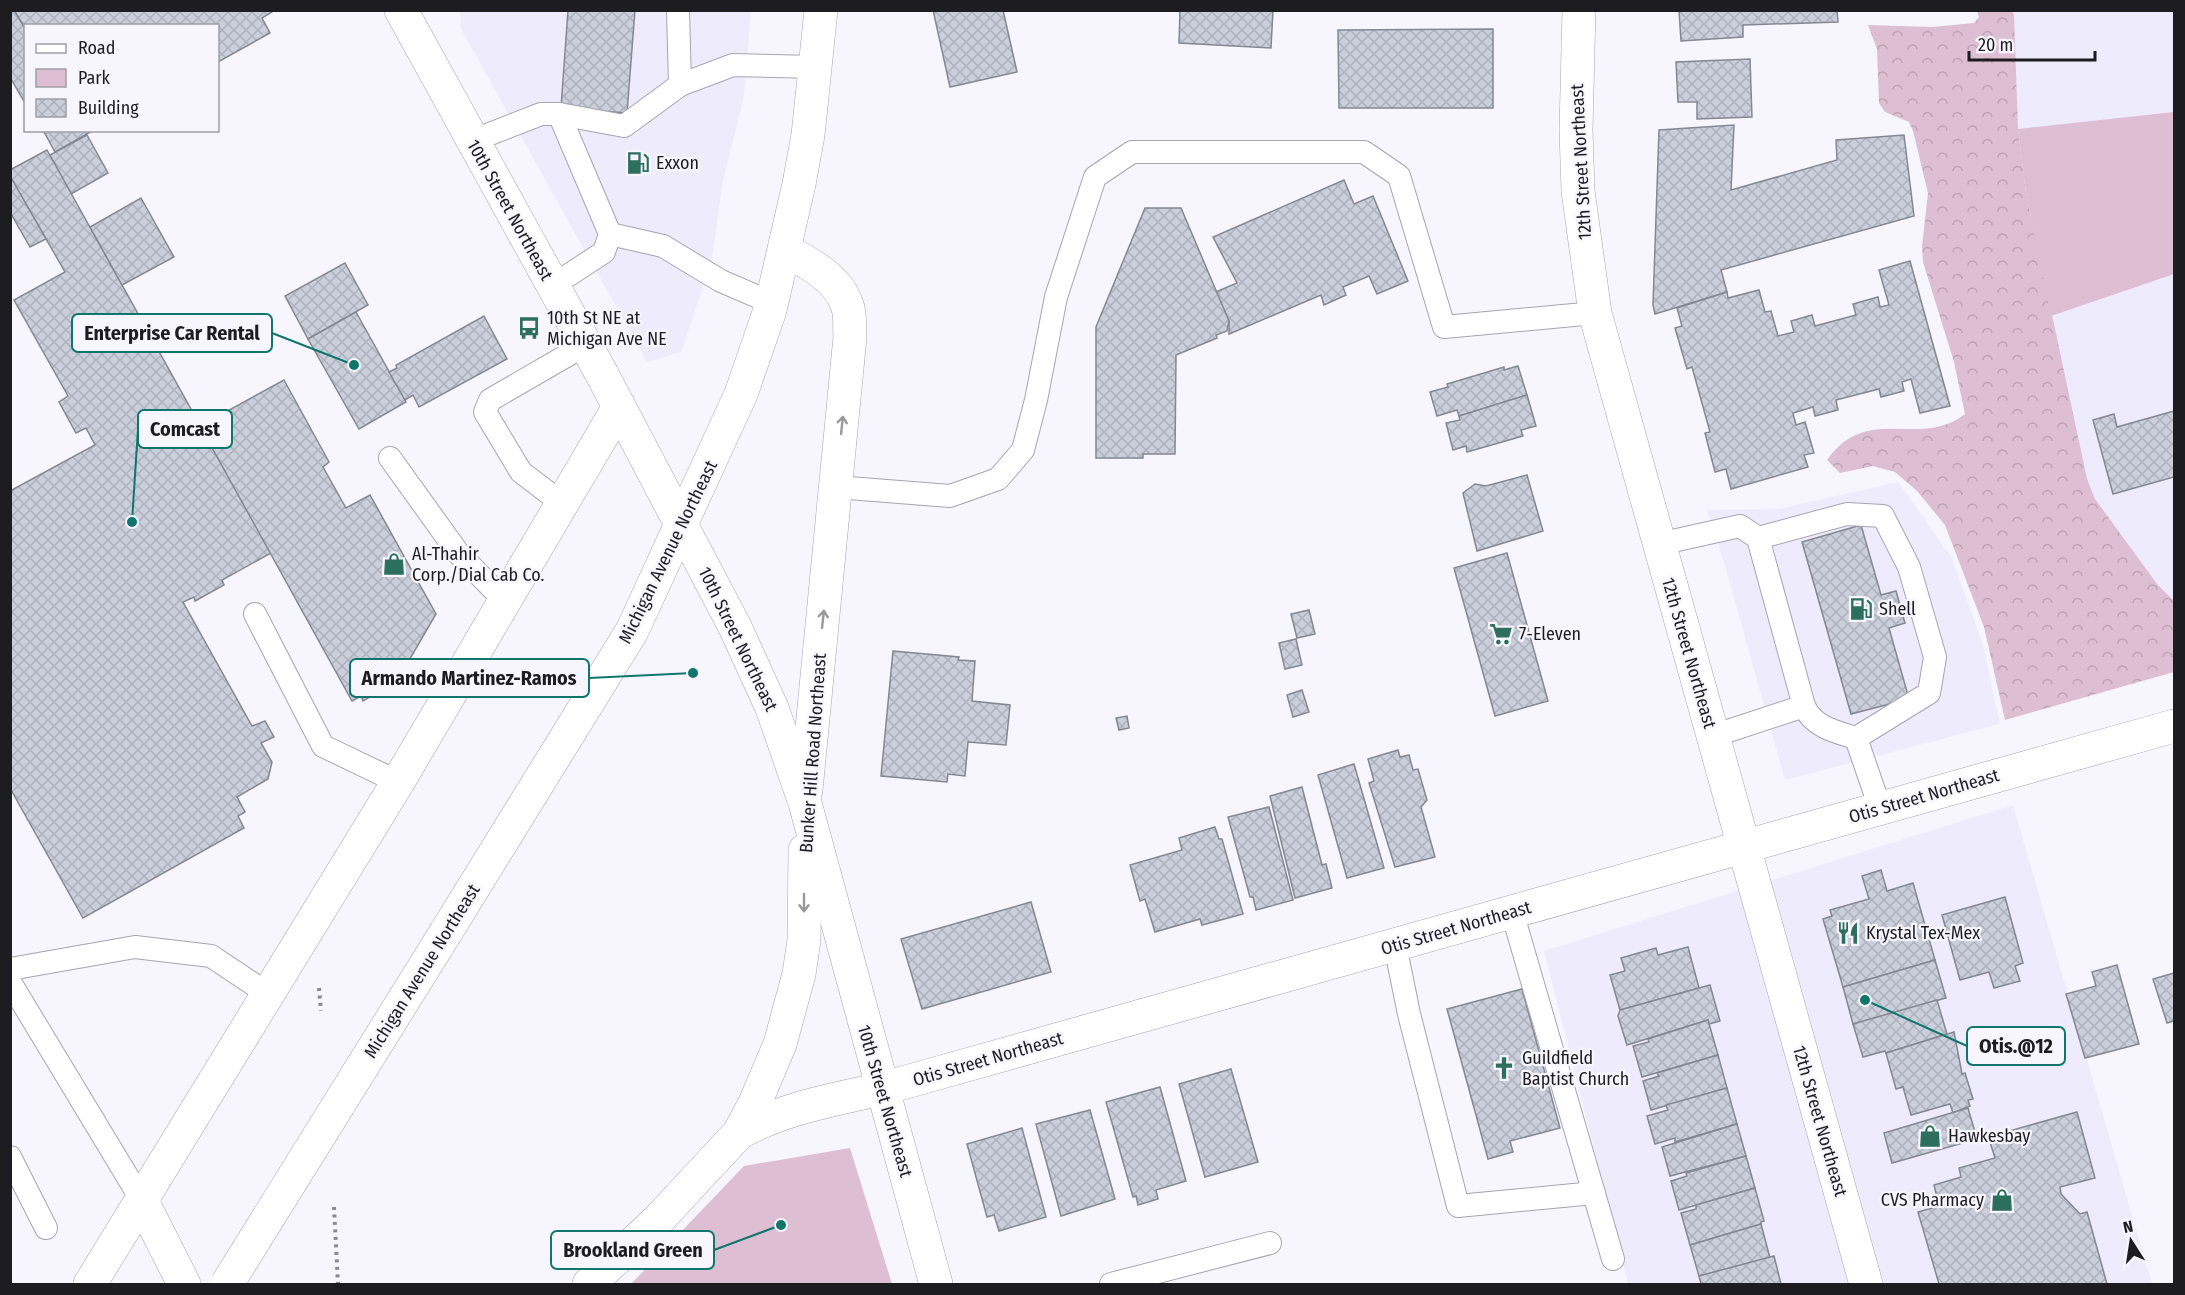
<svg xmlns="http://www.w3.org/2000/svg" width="2185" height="1295" font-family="'Fira Sans Condensed',sans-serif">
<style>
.built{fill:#eeecfc}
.forest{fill:url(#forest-crowns)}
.park{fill:#ddbed2}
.building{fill:url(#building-cross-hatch);stroke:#848893;stroke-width:1.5}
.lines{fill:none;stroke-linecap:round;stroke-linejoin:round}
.lane-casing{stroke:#a6a4b1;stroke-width:24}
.street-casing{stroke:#a6a4b1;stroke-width:34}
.secondary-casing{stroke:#a6a4b1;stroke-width:34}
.primary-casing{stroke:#a6a4b1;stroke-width:34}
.path{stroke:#8a898f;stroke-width:4;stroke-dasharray:3 4.5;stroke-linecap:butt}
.lane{stroke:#fff;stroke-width:22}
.street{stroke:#fff;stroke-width:33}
.secondary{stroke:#fff;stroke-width:33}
.primary{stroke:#fff;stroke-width:33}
.primary-bridge-casing{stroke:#a6a4b1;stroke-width:34;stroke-linecap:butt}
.primary-bridge{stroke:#fff;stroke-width:33}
.oneway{stroke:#99999b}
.labels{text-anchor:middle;stroke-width:4.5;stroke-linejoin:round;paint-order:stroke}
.street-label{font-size:18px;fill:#1d1d21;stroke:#f7f6fe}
.poi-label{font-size:18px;fill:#1d1d21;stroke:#f7f6fe;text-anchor:start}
.leader{fill:none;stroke:#0f766e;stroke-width:2}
.callout-dot{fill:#0f766e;stroke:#f7f6fe;stroke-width:2}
.callout{fill:#f7f6fe;stroke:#0f766e;stroke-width:2}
.callout-label{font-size:20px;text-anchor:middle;font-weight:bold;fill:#1d1d21}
</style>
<defs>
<pattern id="forest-crowns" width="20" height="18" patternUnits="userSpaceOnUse" patternTransform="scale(1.5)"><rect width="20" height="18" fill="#ddbed2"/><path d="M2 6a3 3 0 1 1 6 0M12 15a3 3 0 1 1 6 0" fill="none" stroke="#bda3b4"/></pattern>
<pattern id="building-cross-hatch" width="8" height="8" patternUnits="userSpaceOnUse" patternTransform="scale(1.5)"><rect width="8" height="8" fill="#cacfdb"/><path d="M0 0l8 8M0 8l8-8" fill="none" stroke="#adb1bc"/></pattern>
</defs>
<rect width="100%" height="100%" fill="#f7f6fe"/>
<g class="built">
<path d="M 460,11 L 751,11 L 744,96 L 722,186 L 712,259 L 681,352 L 647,362 L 461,29 Z"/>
<path d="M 1984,11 L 2174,11 L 2174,664 L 1938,232 L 1923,28 L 1985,23 Z"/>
<path d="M 1898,482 L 1952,558 L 1983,645 L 2000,724 L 1785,780 L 1724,562 L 1707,510 L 1779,509 Z"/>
<path d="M 2013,805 L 2152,1284 L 1628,1284 L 1544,951 Z"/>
</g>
<path class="forest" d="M 1977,11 L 2012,11 L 2014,15 L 2018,129 L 2026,193 L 2087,479 L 2095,499 L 2157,584 L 2174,601 L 2174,672 L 2005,720 L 1984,627 L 1945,525 L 1917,491 L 1895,472 L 1873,466 L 1840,473 L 1827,460 C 1868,402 1919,450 1965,414 L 1954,362 L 1923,262 L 1922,246 L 1928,193 L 1913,131 L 1909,122 L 1885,112 L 1879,103 L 1877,49 L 1868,25 L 1932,27 L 1974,23 L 1979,17 Z"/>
<g class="park">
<path d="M 2174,112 L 2174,274 L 2051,316 L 2026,193 L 2018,129 Z"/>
<path d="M 850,1148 L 892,1284 L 631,1284 L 744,1166 Z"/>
</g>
<g class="building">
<path d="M 10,10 L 14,10 L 26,30 L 26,105 L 10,77 Z"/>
<path d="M 14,10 L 275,10 L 262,18 L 270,33 L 218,62 L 218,26 L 26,26 L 26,30 Z"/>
<path d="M 568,10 L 635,10 L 627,113 L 561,108 Z"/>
<path d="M 933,10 L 1003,10 L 1017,72 L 950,87 Z"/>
<path d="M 1180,10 L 1273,10 L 1271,48 L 1179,43 Z"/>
<path d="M 1679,10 L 1837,10 L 1838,22 L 1743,25 L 1743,37 L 1681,41 Z"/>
<path d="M 1493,29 L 1493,108 L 1339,108 L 1338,30 Z"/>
<path d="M 1750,59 L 1752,117 L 1697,119 L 1697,102 L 1678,102 L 1676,62 Z"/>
<path d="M 1734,125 L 1731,190 L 1837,160 L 1836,140 L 1904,135 L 1914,216 L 1721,270 L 1727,292 L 1655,314 L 1653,305 L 1659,130 Z"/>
<path d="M 43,130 L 94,130 L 55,152 Z"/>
<path d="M 87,135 L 108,173 L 71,194 L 50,155 Z"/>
<path d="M 47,150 L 271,553 L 222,580 L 224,585 L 195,601 L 194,597 L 183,602 L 252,726 L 265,721 L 274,737 L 261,743 L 272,762 L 268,779 L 237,797 L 245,812 L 238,816 L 244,828 L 83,918 L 10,788 L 10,491 L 95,445 L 86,428 L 76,433 L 59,402 L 68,396 L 14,300 L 65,272 L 10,176 L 10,170 Z"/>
<path d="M 10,176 L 46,239 L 30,247 L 10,212 Z"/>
<path d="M 1344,180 L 1354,204 L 1373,196 L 1408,281 L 1377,294 L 1369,276 L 1343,287 L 1346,295 L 1324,305 L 1321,295 L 1229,334 L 1229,321 L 1216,292 L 1237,283 L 1213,237 Z"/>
<path d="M 141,198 L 174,257 L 122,285 L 90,227 Z"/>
<path d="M 1145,208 L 1181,208 L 1229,321 L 1227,331 L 1216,335 L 1217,338 L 1176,355 L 1175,454 L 1143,454 L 1143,458 L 1096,458 L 1096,327 Z"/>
<path d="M 1910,261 L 1950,406 L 1920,413 L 1911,379 L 1902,382 L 1904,391 L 1881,397 L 1879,389 L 1836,400 L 1838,410 L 1815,416 L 1813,407 L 1793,413 L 1796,425 L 1805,422 L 1814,453 L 1804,455 L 1808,467 L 1731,489 L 1726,469 L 1715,472 L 1705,433 L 1710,432 L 1692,367 L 1687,369 L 1675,328 L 1682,326 L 1677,308 L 1727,292 L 1728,298 L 1759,290 L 1765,312 L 1771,311 L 1778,336 L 1794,332 L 1791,321 L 1812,315 L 1815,326 L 1856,315 L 1853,304 L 1878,297 L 1880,307 L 1889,305 L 1879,270 Z"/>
<path d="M 345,263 L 368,305 L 308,339 L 285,296 Z"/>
<path d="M 356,312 L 406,402 L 359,429 L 308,339 Z"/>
<path d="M 484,316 L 507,359 L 419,407 L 413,395 L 405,400 L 389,372 L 397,368 L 396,365 Z"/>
<path d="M 1518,366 L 1527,395 L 1459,416 L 1457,410 L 1437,416 L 1430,392 L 1448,387 L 1447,384 L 1504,367 L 1504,370 Z"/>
<path d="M 284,380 L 329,462 L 323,467 L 346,508 L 370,495 L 436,614 L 400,676 L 392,680 L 394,683 L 363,701 L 361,696 L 352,701 L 200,426 Z"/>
<path d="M 1527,395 L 1536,426 L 1521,430 L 1523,436 L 1467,452 L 1466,446 L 1453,450 L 1446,423 L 1460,420 L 1459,416 Z"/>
<path d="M 2174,411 L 2174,477 L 2113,494 L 2093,420 L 2114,414 L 2117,427 Z"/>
<path d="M 1527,475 L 1543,531 L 1477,551 L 1463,493 L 1475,484 L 1486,486 Z"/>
<path d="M 1861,525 L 1881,595 L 1896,591 L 1905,623 L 1889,628 L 1909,699 L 1851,714 L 1802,542 Z"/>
<path d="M 1507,553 L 1548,701 L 1495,716 L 1454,568 Z"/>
<path d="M 1309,610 L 1315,634 L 1297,638 L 1291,614 Z"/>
<path d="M 1296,639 L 1302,665 L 1285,669 L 1279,643 Z"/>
<path d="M 893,651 L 959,657 L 958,660 L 975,661 L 972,701 L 1010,705 L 1006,745 L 968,742 L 965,776 L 948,774 L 947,782 L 881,776 Z"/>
<path d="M 1302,690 L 1309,712 L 1293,717 L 1287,695 Z"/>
<path d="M 1127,716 L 1129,728 L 1119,730 L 1116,718 Z"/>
<path d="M 1398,750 L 1400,757 L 1409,755 L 1413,770 L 1418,769 L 1427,800 L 1421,807 L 1435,857 L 1395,867 L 1369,783 L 1374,781 L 1368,759 Z"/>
<path d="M 1354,764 L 1384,868 L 1347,878 L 1318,775 Z"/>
<path d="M 1302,787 L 1322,865 L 1326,864 L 1332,888 L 1295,898 L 1270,796 Z"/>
<path d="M 1269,807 L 1293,900 L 1256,910 L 1253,897 L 1250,897 L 1228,817 Z"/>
<path d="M 1215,827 L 1219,839 L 1222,839 L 1243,914 L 1202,925 L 1200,919 L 1155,932 L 1145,899 L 1140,901 L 1130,865 L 1182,850 L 1179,838 Z"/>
<path d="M 1881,870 L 1887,891 L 1913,883 L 1935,960 L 1843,987 L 1823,919 L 1832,916 L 1830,910 L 1869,899 L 1862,876 Z"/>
<path d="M 2005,897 L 2023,963 L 2015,966 L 2020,981 L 1994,988 L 1989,972 L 1960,980 L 1942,915 Z"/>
<path d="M 1031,902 L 1051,972 L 922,1009 L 901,939 Z"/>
<path d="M 1688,947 L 1699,988 L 1620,1010 L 1610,975 L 1625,971 L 1621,958 L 1656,948 L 1658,955 Z"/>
<path d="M 1935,960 L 1946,998 L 1853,1024 L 1843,987 Z"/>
<path d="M 2117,965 L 2139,1044 L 2085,1058 L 2066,994 L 2096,986 L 2092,972 Z"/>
<path d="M 2174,973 L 2174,1021 L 2167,1023 L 2153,979 Z"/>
<path d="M 1710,985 L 1720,1021 L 1709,1024 L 1708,1020 L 1627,1045 L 1618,1016 L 1620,1010 Z"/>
<path d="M 1522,989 L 1560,1128 L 1510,1141 L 1513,1152 L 1488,1159 L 1447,1009 Z"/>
<path d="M 1937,1000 L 1947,1034 L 1886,1053 L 1885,1051 L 1863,1057 L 1853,1024 Z"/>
<path d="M 1708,1020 L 1718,1055 L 1642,1077 L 1633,1046 L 1649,1042 L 1648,1039 Z"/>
<path d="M 1954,1032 L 1962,1074 L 1965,1073 L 1973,1099 L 1968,1100 L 1970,1106 L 1953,1113 L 1950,1104 L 1911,1115 L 1903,1087 L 1896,1089 L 1886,1053 Z"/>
<path d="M 1718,1055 L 1727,1088 L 1651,1110 L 1643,1081 L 1659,1076 L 1657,1073 Z"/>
<path d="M 1231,1069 L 1258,1162 L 1205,1177 L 1179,1084 Z"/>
<path d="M 1160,1087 L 1186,1181 L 1156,1190 L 1158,1199 L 1138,1205 L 1136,1196 L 1133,1197 L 1106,1102 Z"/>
<path d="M 1727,1088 L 1737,1124 L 1675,1142 L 1675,1138 L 1655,1144 L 1647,1116 L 1668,1110 L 1666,1105 Z"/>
<path d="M 1968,1108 L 1977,1139 L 1892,1163 L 1884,1133 Z"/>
<path d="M 1090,1110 L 1115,1199 L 1061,1216 L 1036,1124 Z"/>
<path d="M 2077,1112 L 2095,1178 L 2060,1187 L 2061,1194 L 2080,1214 L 2087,1212 L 2107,1284 L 1939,1284 L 1918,1212 L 1939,1206 L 1934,1185 L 1961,1177 L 1959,1168 L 1995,1158 L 1989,1139 L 2002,1135 L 2002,1133 Z"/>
<path d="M 1737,1124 L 1746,1156 L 1670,1176 L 1662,1147 Z"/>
<path d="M 1022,1128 L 1046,1217 L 999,1231 L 994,1215 L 987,1217 L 967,1144 Z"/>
<path d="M 1746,1156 L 1755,1188 L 1679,1210 L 1671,1181 L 1687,1176 L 1686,1173 Z"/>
<path d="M 1755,1188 L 1764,1221 L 1761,1222 L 1761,1224 L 1690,1245 L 1681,1213 L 1696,1209 L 1696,1205 Z"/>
<path d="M 1761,1224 L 1770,1258 L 1699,1276 L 1690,1245 Z"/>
<path d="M 1774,1256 L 1781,1284 L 1701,1284 L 1699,1276 Z"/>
</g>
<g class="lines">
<g class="lane-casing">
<g id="lane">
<path d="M 678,10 L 680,85"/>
<path d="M 559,114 L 624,126 L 680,85 L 733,65 L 815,67"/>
<path d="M 472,141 L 541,114 L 559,114 L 610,234 L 604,252 L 552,286"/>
<path d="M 610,234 L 663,246 L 721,281 L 772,303"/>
<path d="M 390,458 L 459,554 L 506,602"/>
<path d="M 836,487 L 950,496 L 998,479 L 1023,450 L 1036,400 L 1056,297 L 1095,177 L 1132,152 L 1364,152 L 1399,176 L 1444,327 L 1595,313"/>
<path d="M 563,504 L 521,472 L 485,412 L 490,400 L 585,345"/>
<path d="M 1758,538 L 1847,514 L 1883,516 L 1909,567 L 1935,657 L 1929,693 L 1856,738"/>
<path d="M 1659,544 L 1740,526 L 1758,538 L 1804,706 L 1713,736"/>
<path d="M 255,614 L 323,746 L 398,782"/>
<path d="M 1804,706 C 1813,727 1836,732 1856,738 L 1880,808"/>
<path d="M 1512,912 L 1613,1259"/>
<path d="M 1395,945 L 1409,1014 L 1458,1206 L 1594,1193"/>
<path d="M 10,969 L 135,947 L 211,956 L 268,994"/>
<path d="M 10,982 L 141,1199"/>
<path d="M 10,1157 L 46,1228"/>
<path d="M 1111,1284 L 1270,1243"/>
</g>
</g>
<g class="street-casing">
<g id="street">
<path d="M 401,10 L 604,378 L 735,627 L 772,708 L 805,803 L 936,1284"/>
<path d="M 785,251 C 808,262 838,278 847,305 C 851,314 849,327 850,337 L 806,790"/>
<path d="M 739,1133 C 784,1108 832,1100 881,1089 L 2174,726"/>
<path d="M 141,1199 L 184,1284"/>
<path d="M 90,1284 L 398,782 L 619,407"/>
<path d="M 589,1284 L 657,1221 L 739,1133 L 755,1103 L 780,1044 L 799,974 L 804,940 L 805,850"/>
</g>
</g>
<g class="secondary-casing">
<path id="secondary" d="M 1579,10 L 1576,130 L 1578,191 L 1595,313 L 1866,1284"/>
</g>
<g class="primary-casing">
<path id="primary" d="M 446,932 L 632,631 L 741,394 L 770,310 L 799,184 L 808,135 L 821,10"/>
</g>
<g class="path">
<path d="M 319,988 L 321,1011"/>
<path d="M 334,1207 L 338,1284"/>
</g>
<use href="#lane" class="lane"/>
<use href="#street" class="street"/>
<use href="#secondary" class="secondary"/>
<use href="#primary" class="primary"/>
<g class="primary-bridge-casing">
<path id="primary-bridge" d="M 227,1284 L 446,932"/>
</g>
<use href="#primary-bridge" class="primary-bridge"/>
</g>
<defs><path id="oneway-shaft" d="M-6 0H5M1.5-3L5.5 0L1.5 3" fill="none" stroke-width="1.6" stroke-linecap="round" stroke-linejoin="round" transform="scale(1.5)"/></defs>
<g class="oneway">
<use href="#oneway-shaft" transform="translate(842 425) rotate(-84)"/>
<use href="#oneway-shaft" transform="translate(823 619) rotate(-84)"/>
<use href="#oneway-shaft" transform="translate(804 903) rotate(90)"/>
</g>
<defs>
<g id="fuel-bare" transform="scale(1.8)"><path d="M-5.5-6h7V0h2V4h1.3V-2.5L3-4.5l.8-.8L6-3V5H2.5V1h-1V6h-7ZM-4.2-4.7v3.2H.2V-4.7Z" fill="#2d6f5e" stroke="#f7f6fe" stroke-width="2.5" paint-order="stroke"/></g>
<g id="bus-bare" transform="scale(1.8)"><path d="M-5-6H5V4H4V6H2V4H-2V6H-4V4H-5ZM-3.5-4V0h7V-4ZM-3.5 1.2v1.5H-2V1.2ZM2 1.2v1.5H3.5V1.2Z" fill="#2d6f5e" stroke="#f7f6fe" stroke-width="2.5" paint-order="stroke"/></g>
<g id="shop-bare" transform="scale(1.8)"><path d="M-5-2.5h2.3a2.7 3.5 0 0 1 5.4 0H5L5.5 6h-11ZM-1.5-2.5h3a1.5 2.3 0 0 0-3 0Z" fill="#2d6f5e" stroke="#f7f6fe" stroke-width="2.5" paint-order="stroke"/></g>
<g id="supermarket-bare" transform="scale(1.8)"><path d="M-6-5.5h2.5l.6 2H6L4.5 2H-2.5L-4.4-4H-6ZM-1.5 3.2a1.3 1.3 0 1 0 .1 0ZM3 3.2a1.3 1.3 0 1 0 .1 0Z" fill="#2d6f5e" stroke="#f7f6fe" stroke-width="2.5" paint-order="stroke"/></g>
<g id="restaurant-bare" transform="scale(1.8)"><path d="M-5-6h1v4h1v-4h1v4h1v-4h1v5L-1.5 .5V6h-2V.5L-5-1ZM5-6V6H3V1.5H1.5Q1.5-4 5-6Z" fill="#2d6f5e" stroke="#f7f6fe" stroke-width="2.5" paint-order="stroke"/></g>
<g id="church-bare" transform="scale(1.8)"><path d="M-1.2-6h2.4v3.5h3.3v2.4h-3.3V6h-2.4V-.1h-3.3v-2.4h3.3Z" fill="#2d6f5e" stroke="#f7f6fe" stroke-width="2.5" paint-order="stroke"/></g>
</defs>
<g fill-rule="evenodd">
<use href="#fuel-bare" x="638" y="163"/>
<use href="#bus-bare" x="529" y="328"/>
<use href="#shop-bare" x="394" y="564"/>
<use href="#fuel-bare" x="1861" y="609"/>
<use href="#supermarket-bare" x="1501" y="634"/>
<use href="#restaurant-bare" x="1848" y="933"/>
<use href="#church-bare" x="1504" y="1068"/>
<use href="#shop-bare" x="1930" y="1136"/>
<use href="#shop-bare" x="2002" y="1200"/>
</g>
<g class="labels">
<g class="street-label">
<text transform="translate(1581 162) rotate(-93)" y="6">12th Street Northeast</text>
<text transform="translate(510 210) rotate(61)" y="6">10th Street Northeast</text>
<text transform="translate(668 552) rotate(-64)" y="6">Michigan Avenue Northeast</text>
<text transform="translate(738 639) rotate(64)" y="6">10th Street Northeast</text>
<text transform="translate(1689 653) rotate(74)" y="6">12th Street Northeast</text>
<text transform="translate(813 753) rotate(-86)" y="6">Bunker Hill Road Northeast</text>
<text transform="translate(1924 796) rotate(-16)" y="6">Otis Street Northeast</text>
<text transform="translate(1456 928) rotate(-16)" y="6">Otis Street Northeast</text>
<text transform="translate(422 971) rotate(-58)" y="6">Michigan Avenue Northeast</text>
<text transform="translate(988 1059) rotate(-16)" y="6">Otis Street Northeast</text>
<text transform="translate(885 1101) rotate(74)" y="6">10th Street Northeast</text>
<text transform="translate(1820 1121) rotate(74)" y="6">12th Street Northeast</text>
</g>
<g class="poi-label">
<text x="656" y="169">Exxon</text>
<text x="547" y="324">10th St NE at<tspan x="547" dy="21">Michigan Ave NE</tspan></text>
<text x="412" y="560">Al-Thahir<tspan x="412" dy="21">Corp./Dial Cab Co.</tspan></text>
<text x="1879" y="615">Shell</text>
<text x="1519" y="640">7-Eleven</text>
<text x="1866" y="939">Krystal Tex-Mex</text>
<text x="1522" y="1064">Guildfield<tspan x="1522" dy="21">Baptist Church</tspan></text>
<text x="1948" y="1142">Hawkesbay</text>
<text x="1984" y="1206" text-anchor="end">CVS Pharmacy</text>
</g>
</g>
<path class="leader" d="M354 365L272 333M132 522L138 429M693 673L589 678M1865 1000L1967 1046M781 1225L714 1250"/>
<g class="callout-dot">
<circle cx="354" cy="365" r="6"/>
<circle cx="132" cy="522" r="6"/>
<circle cx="693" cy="673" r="6"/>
<circle cx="1865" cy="1000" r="6"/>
<circle cx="781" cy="1225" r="6"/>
</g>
<g class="callout">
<rect x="72" y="314" width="200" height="38" rx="6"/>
<rect x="138" y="410" width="94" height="38" rx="6"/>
<rect x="350" y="659" width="239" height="38" rx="6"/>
<rect x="1967" y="1027" width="98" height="38" rx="6"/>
<rect x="551" y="1231" width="163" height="38" rx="6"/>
</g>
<g class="callout-label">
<text x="172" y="340">Enterprise Car Rental</text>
<text x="185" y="436">Comcast</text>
<text x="469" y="685">Armando Martinez-Ramos</text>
<text x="2016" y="1053">Otis.@12</text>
<text x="633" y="1257">Brookland Green</text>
</g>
<rect width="2185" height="1295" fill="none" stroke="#1d1d21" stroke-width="24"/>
<rect x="24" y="24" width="195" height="108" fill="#f7f6fe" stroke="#a09fa6" stroke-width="1.5"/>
<rect x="36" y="44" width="30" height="9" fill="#ffffff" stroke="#a09fa6" stroke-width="1.5"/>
<text x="78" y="54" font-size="18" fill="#1d1d21">Road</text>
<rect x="36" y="69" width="30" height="18" fill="#ddbed2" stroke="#a09fa6" stroke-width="1.5"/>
<text x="78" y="84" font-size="18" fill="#1d1d21">Park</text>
<rect x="36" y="99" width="30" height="18" fill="url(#building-cross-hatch)" stroke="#a09fa6" stroke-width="1.5"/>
<text x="78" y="114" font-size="18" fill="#1d1d21">Building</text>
<g transform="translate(2131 1241) rotate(348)" stroke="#f7f6fe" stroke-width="4.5" paint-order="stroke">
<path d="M0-4.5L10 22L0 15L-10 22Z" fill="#1d1d21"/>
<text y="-9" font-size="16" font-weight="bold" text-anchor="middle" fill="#1d1d21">N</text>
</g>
<path d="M1969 51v9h126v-9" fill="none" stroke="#1d1d21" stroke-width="3"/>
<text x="1978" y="51" font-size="18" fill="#1d1d21" stroke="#f7f6fe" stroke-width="4.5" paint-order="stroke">20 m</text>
</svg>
